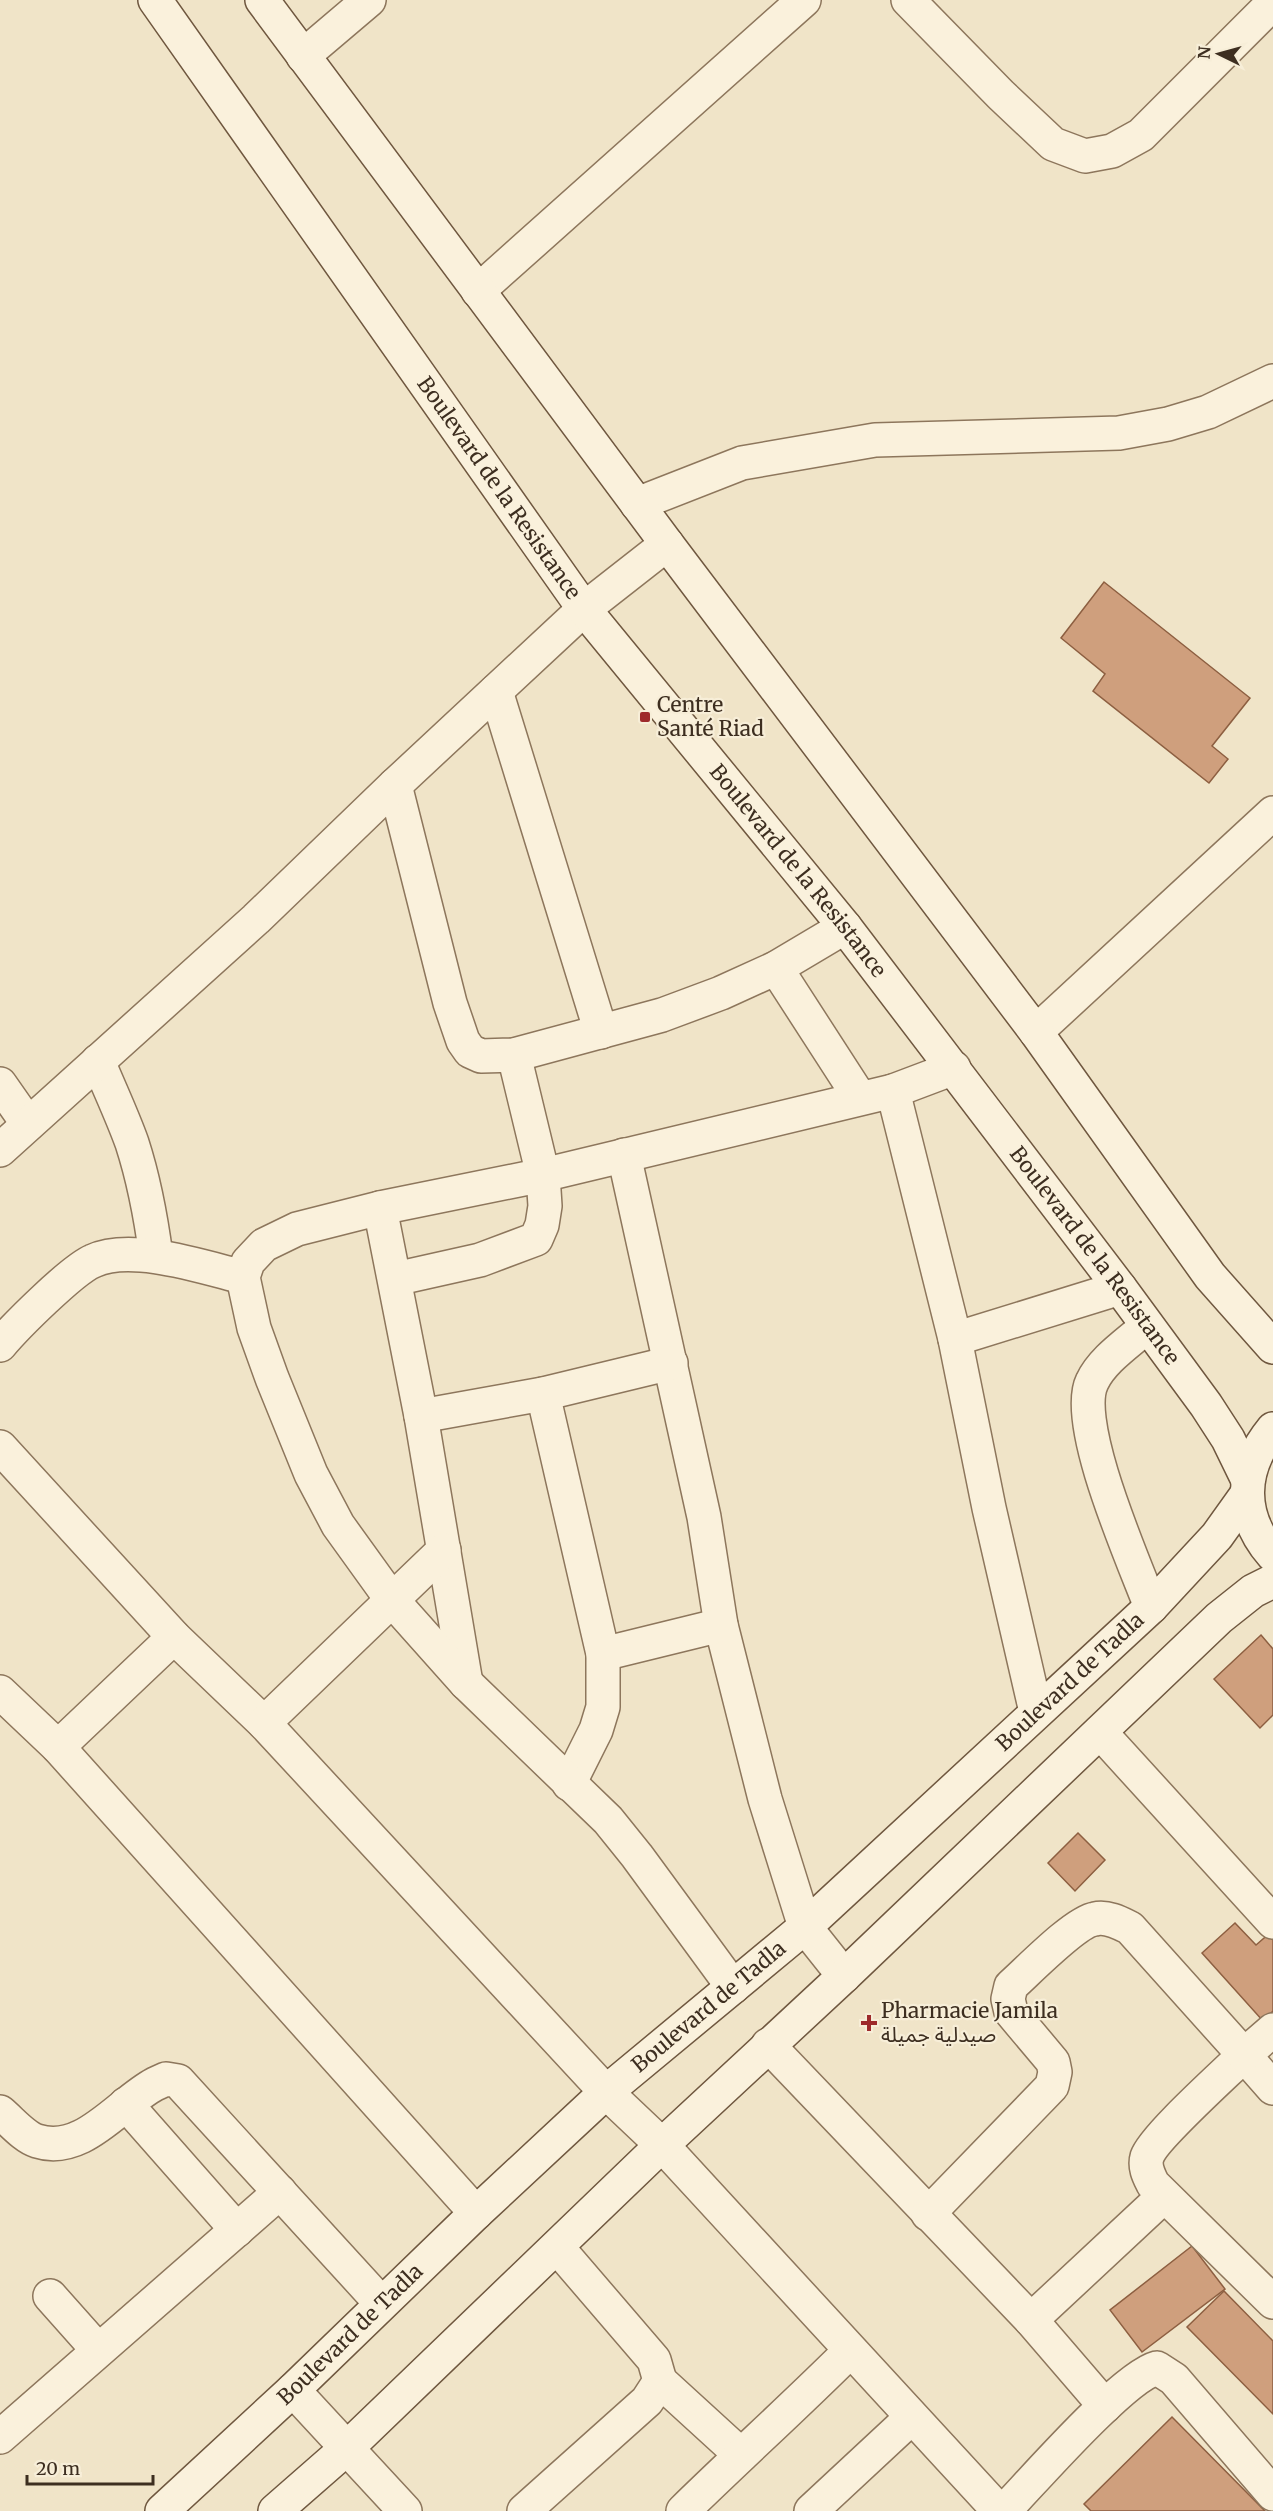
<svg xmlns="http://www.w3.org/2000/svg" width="1273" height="2511" font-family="Merriweather,'Noto Sans Arabic',serif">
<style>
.building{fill:#cf9f7d;stroke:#8d5f41;stroke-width:1.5}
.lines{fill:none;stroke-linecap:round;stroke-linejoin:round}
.street-casing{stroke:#8d765c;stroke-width:36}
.secondary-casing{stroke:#6f573f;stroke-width:36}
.street{stroke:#faf1dc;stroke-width:33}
.secondary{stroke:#faf1dc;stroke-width:33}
.poi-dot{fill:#9e2a2b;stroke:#f7eed8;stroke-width:2}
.labels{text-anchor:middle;stroke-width:4.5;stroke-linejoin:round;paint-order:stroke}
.street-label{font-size:21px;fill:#3d2e20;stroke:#f7eed8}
.poi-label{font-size:21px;fill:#3d2e20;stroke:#f7eed8;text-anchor:start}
</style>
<rect width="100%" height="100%" fill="#f0e4c8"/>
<g class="building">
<path d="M 1104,582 L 1250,698 L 1212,746 L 1228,759 L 1209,783 L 1093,691 L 1105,674 L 1061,638 Z"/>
<path d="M 1261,1635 L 1273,1649 L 1273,1715 L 1260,1728 L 1214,1679 Z"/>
<path d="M 1078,1833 L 1105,1860 L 1075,1891 L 1048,1863 Z"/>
<path d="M 1235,1923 L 1256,1945 L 1271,1932 L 1273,1934 L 1273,2011 L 1263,2021 L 1202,1953 Z"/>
<path d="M 1192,2246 L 1225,2289 L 1142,2352 L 1110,2310 Z"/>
<path d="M 1224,2291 L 1273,2341 L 1273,2414 L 1187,2327 Z"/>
<path d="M 1172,2417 L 1265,2511 L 1091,2511 L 1084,2504 Z"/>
</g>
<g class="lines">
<g class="street-casing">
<g id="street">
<path d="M 908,0 L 1001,95 L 1053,144 L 1085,156 L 1112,151 L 1141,135 L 1273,3"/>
<path d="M 303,56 L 369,0"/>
<path d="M 478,291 L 804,0"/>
<path d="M 637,504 L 742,463 L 875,440 L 1119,433 L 1168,424 L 1208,412 L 1273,381"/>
<path d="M 496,691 L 601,1032"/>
<path d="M 395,785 L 450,1003 L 463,1041 L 470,1051 L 481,1056 L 514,1055 L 662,1015 L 721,993 L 776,968 L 845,927"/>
<path d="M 776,968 L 860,1098"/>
<path d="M 1036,1032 L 1273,813"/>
<path d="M 98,1061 C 109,1088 122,1115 132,1143 C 144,1180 151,1218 156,1256"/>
<path d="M 0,1084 L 28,1124"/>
<path d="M 893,1091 L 955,1339 L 989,1508 L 1036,1712"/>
<path d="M 0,1150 L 256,919 L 395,785 L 584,609 L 667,544"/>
<path d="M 624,1155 L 704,1517 L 721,1625 L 765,1799 L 805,1927 L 844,1976"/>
<path d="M 380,1208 L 421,1416 L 466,1683"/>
<path d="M 395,1279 L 480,1260 L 536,1239 L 542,1225 L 545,1206 L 543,1175 L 514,1055"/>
<path d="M 1146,1327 C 1128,1343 1102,1360 1092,1382 C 1072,1423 1134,1562 1151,1607"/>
<path d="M 955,1339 L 1120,1288"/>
<path d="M 0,1345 C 16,1326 72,1270 93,1261 C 131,1243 203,1267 243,1277"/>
<path d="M 543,1394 L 603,1654 L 603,1707 L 596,1730 L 569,1784"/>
<path d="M 421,1416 L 543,1394 L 671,1363"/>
<path d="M 0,1447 L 174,1637 L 264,1723 L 606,2092 L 662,2145 L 999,2511"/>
<path d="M 603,1654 L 721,1625"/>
<path d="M 0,1692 L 58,1747 L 476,2213"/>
<path d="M 264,1723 L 444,1550"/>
<path d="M 1100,1732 L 1273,1922"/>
<path d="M 58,1747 L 174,1637"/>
<path d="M 733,1987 L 637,1856 L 608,1820 L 466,1683 L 392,1600 L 338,1525 L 311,1474 L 272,1378 L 254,1328 L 243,1277 L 248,1262 L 264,1245 L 297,1229 L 380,1208 L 543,1175 L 893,1091 L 954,1068"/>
<path d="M 768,2045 L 1031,2320 L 1105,2406"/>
<path d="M 1273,2088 L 1244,2055 C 1226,2073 1153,2138 1147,2157 C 1144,2167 1149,2176 1153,2184 L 1273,2302"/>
<path d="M 126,2104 L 237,2230"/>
<path d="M 0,2112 C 11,2121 24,2137 37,2141 C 83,2156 119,2103 155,2084 L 166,2079 L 178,2081 L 381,2303"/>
<path d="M 928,2214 L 1052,2086 L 1055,2072 L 1053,2062 L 1011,2012 L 1008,1999 L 1011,1986 C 1028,1971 1075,1922 1095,1919 C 1107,1916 1120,1923 1130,1928 L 1244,2055 L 1273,2030"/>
<path d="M 50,2296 L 98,2350"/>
<path d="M 1031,2320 L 1164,2196"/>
<path d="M 660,2381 L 741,2455"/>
<path d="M 293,2390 L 405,2511"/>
<path d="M 0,2437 L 280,2192"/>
<path d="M 524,2511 L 647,2401 L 660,2381 L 654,2360 L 557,2247"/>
<path d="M 683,2511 C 738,2457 795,2406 850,2351"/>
<path d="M 811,2511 L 911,2418"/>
<path d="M 1004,2511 C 1033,2481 1123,2377 1157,2368 L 1174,2379 L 1273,2494"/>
</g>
</g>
<g class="secondary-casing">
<g id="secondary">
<path id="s1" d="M 155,0 L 584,609 L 845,927 L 1120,1288 L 1206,1405 L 1228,1439 L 1248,1480"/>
<path d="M 262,0 L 667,544 L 1036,1032 L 1210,1276 L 1273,1347"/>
<path d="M 1273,1429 C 1240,1469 1238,1515 1273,1555"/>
<path id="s2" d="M 162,2511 L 293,2390 L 476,2213 L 606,2092 L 805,1927 L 1151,1607 L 1217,1536 L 1247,1494"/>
<path d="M 275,2511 L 347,2448 L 662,2145 L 844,1976 L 1219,1618 L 1253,1591 L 1273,1581"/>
</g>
</g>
<use href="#street" class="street"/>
<use href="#secondary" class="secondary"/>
</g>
<g class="poi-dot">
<rect x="639" y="711" width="12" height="12" rx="3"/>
<path d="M866 2014h6v6h6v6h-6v6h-6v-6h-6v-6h6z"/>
</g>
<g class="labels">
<g class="street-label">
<text dy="7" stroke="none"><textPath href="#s1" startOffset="597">Boulevard de la Resistance</textPath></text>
<text dy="7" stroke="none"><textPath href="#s1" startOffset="1083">Boulevard de la Resistance</textPath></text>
<text dy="7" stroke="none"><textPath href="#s1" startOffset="1569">Boulevard de la Resistance</textPath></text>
<text dy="7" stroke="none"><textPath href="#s2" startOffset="1230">Boulevard de Tadla</textPath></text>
<text dy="7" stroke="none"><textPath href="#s2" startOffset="744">Boulevard de Tadla</textPath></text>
<text dy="7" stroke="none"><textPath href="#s2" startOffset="258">Boulevard de Tadla</textPath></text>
</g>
<g class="poi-label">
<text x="657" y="712">Centre<tspan x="657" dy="24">Santé Riad</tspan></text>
<text x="881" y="2018">Pharmacie Jamila<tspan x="881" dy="24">صيدلية جميلة</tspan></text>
</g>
</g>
<g transform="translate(1219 54) rotate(275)" stroke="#f7eed8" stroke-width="4.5" paint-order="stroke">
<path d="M0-4.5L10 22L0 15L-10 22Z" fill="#3d2e20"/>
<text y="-9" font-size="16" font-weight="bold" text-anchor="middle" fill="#3d2e20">N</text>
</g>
<path d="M27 2475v9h126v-9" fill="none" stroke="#3d2e20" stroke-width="3"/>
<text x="36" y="2475" font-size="18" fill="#3d2e20" stroke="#f7eed8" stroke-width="4.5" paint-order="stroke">20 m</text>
</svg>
